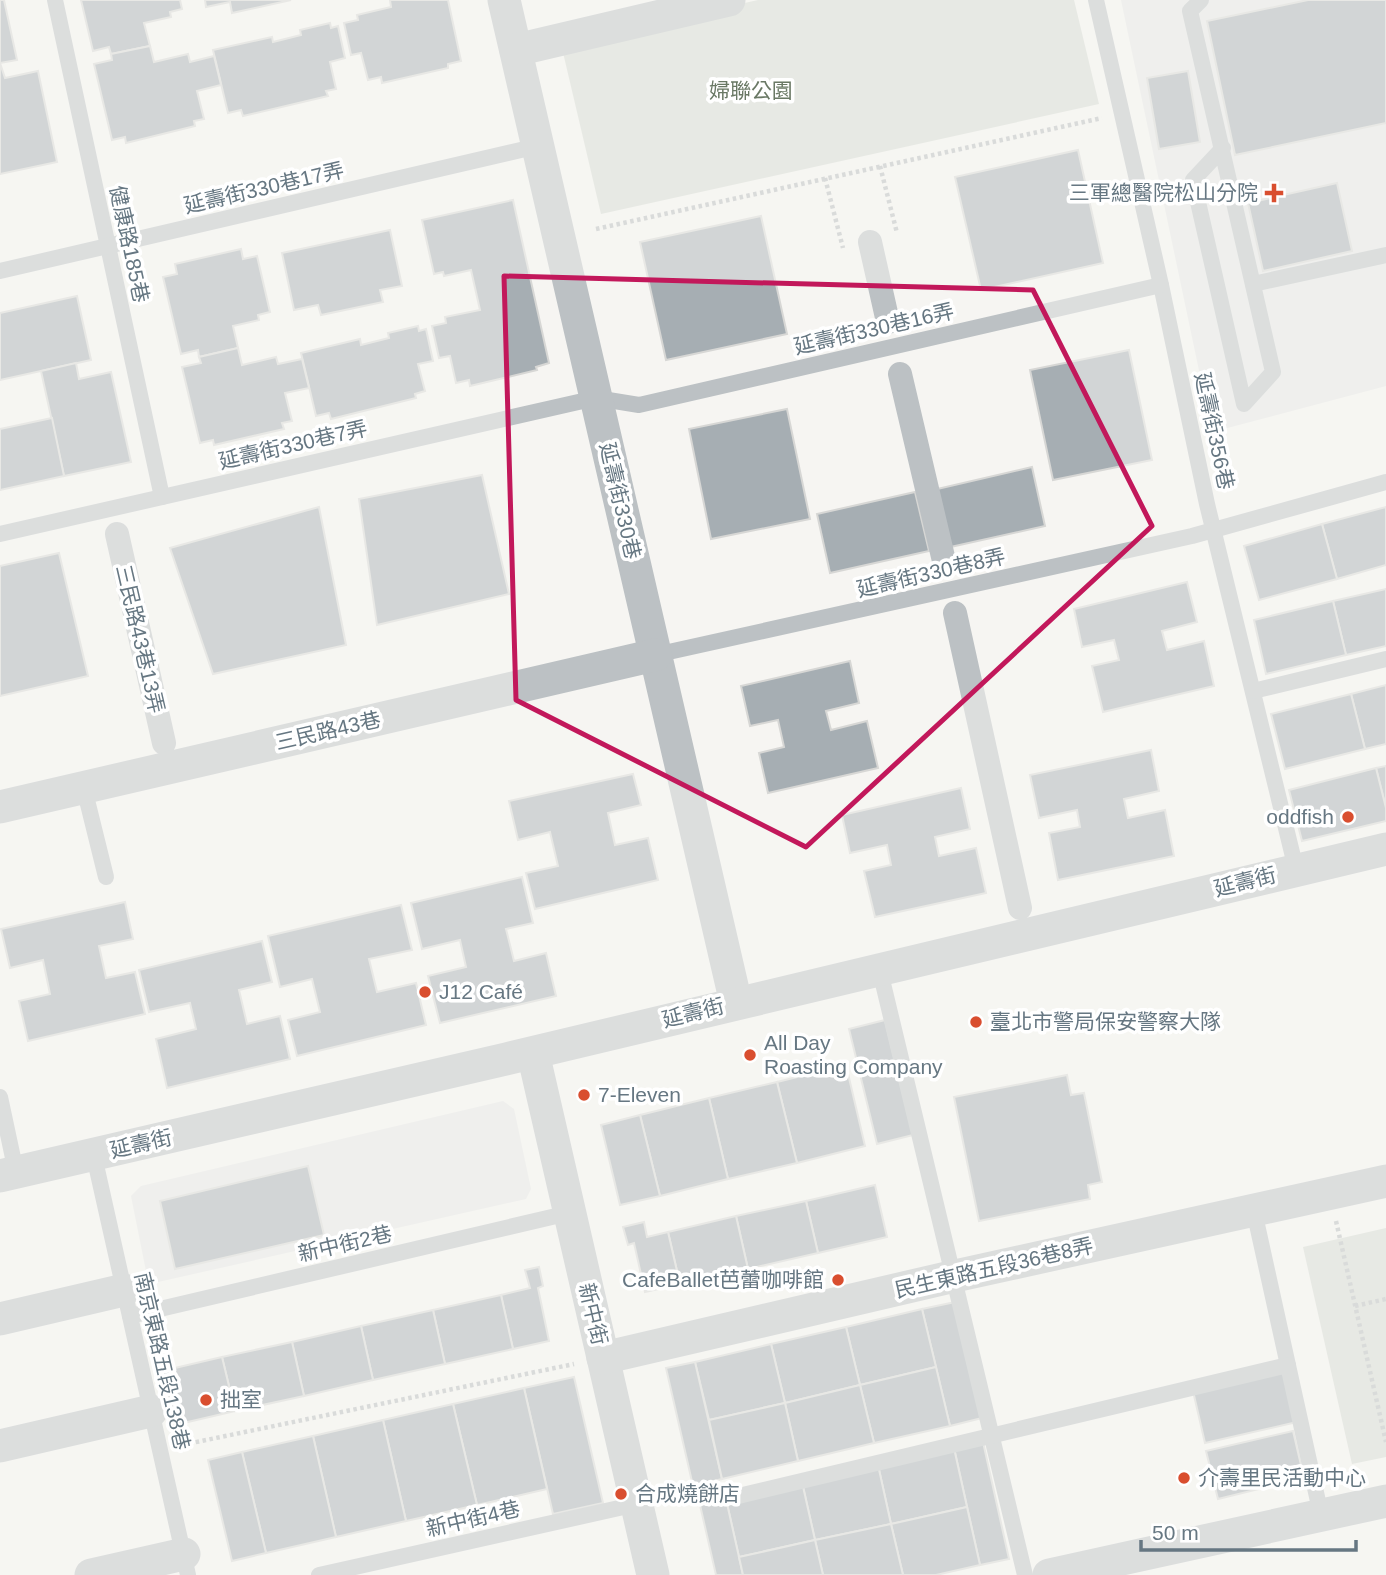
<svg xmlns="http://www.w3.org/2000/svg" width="1386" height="1575" font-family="Arial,'Noto Sans TC',sans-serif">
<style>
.built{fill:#e6e7e6}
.green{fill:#d5dad2}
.building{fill:#a6aeb3;stroke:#d7d7d5;stroke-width:2}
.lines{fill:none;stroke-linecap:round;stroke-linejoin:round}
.path{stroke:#b7babc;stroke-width:4.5;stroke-dasharray:3.5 3.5;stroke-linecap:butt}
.service{stroke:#bcc1c4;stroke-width:16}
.pedestrian{stroke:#bcc1c4;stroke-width:24}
.minor{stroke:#bcc1c4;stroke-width:33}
.marked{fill:none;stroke:#c2185b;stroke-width:5;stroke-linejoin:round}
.poi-dot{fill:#d94e2f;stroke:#fff;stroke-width:2.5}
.labels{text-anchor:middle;stroke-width:7;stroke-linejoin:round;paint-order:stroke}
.park-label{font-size:21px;fill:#6a7965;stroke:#fff}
.street-label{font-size:21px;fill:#667782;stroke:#fff}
.poi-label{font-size:21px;fill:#667782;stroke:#fff;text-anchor:start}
</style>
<rect width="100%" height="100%" fill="#f6f5f2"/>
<g class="built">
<path d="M 1121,0 L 1386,0 L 1386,386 L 1212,432 Z"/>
<path d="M 503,1101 L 514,1109 L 531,1189 L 526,1199 L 158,1282 L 147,1276 L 131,1196 L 141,1186 Z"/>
</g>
<g class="green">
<path d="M 758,0 L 1074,0 L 1099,104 L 601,214 L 561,44 Z"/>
<path d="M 1386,1228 L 1386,1457 L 1352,1464 L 1303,1247 Z"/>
</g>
<g class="building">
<path d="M 0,0 L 4,0 L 17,60 L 0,63 Z"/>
<path d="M 81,0 L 180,0 L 182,9 L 170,12 L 171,17 L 144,23 L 150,46 L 111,54 L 109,47 L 93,51 Z"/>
<path d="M 205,0 L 291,0 L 232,13 L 230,2 L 206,7 Z"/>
<path d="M 390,0 L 448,0 L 461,61 L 448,64 L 448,68 L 382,83 L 381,77 L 368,80 L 361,53 L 351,55 L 344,23 L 358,20 L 357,15 L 391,7 Z"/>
<path d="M 1308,0 L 1386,0 L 1386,123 L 1235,155 L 1207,21 Z"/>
<path d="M 330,23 L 331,28 L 338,26 L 345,58 L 330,62 L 336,89 L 326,91 L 328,96 L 243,116 L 241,110 L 228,113 L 213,50 L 272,37 L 273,42 L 301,35 L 300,30 Z"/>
<path d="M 150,46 L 154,62 L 188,54 L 190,62 L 214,56 L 221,85 L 197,91 L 204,119 L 194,121 L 195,126 L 126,143 L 125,137 L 112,140 L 94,64 L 112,60 L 111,54 Z"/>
<path d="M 0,63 L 5,78 L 38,71 L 57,162 L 0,174 Z"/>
<path d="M 1188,71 L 1200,142 L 1159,149 L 1147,78 Z"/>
<path d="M 1078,150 L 1103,263 L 981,290 L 955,177 Z"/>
<path d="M 1337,183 L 1352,251 L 1263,271 L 1248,203 Z"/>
<path d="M 513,200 L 549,363 L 536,367 L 537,370 L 470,386 L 469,380 L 456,383 L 450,356 L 439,358 L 432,326 L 446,323 L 445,317 L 480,310 L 471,270 L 444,276 L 443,272 L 434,274 L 422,220 Z"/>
<path d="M 761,216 L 787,334 L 666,360 L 640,242 Z"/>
<path d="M 390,230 L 402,286 L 380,290 L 383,302 L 321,315 L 318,305 L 294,310 L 282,253 Z"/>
<path d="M 241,249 L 243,259 L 257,256 L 270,312 L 258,315 L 259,320 L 233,326 L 238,348 L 199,357 L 198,350 L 181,354 L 163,277 L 177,274 L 175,264 Z"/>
<path d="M 77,296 L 91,360 L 0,380 L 0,313 Z"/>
<path d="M 418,326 L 419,331 L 426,329 L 433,361 L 418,364 L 425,391 L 415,394 L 416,398 L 331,419 L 329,413 L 316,416 L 301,353 L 360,339 L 361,345 L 389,338 L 388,333 Z"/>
<path d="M 238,348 L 242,365 L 276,357 L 278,364 L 302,359 L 309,388 L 285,393 L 292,421 L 282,423 L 284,429 L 214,445 L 213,440 L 200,443 L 182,367 L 201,363 L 199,357 Z"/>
<path d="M 1129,350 L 1152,460 L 1053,480 L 1030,370 Z"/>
<path d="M 76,363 L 79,379 L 111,372 L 131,462 L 64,476 L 41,371 Z"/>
<path d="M 787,409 L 810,519 L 711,539 L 689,429 Z"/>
<path d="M 52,418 L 64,476 L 0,490 L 0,429 Z"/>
<path d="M 1032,467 L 1045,526 L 946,548 L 933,490 Z"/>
<path d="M 482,475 L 509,594 L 377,625 L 359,499 Z"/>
<path d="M 915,492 L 929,551 L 830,573 L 817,514 Z"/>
<path d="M 319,507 L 346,645 L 213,674 L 170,548 Z"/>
<path d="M 1386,507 L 1386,565 L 1337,579 L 1322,524 Z"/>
<path d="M 1322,524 L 1337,579 L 1259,600 L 1244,546 Z"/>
<path d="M 59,553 L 88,676 L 0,696 L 0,566 Z"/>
<path d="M 1187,582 L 1197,622 L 1162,631 L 1167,650 L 1204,641 L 1214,686 L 1103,712 L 1092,666 L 1119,660 L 1114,640 L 1082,647 L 1074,609 Z"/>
<path d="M 1386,589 L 1386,646 L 1346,655 L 1333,601 Z"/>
<path d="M 1333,601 L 1346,655 L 1266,674 L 1254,620 Z"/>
<path d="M 850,661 L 859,703 L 826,711 L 831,730 L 867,721 L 878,768 L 768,793 L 759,753 L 784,747 L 778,720 L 750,726 L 741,686 Z"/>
<path d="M 1386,685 L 1386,744 L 1365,749 L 1351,694 Z"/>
<path d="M 1351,694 L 1365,749 L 1285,769 L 1271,714 Z"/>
<path d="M 1151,750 L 1159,791 L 1124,799 L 1128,818 L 1165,810 L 1174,856 L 1058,880 L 1049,833 L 1080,827 L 1077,810 L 1039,818 L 1030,775 Z"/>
<path d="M 1386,766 L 1386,808 L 1376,768 Z"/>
<path d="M 1376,768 L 1386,808 L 1386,821 L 1302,841 L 1289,790 Z"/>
<path d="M 633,774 L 641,805 L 608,813 L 615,845 L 648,838 L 658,880 L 535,909 L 526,873 L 558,866 L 550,832 L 518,840 L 509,801 Z"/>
<path d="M 961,788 L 970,829 L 935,837 L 939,856 L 976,848 L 986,893 L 875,917 L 864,871 L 891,865 L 887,845 L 850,853 L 842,815 Z"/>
<path d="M 522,877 L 533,923 L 506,929 L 514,961 L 546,953 L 556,996 L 440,1023 L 428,976 L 466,967 L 460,940 L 422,949 L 411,903 Z"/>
<path d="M 125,902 L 133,939 L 99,946 L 106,978 L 135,972 L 145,1014 L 28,1041 L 19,1001 L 50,994 L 43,960 L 10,968 L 1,929 Z"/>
<path d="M 401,905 L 412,950 L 369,959 L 377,992 L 416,983 L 426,1025 L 297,1056 L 288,1020 L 320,1012 L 312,979 L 280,987 L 268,936 Z"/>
<path d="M 262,941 L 272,982 L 239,990 L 247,1024 L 280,1016 L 290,1059 L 167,1088 L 156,1039 L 196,1029 L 190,1003 L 149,1012 L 139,970 Z"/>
<path d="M 885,1020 L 913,1135 L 877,1144 L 849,1029 Z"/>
<path d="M 846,1065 L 865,1146 L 797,1163 L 777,1082 Z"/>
<path d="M 1067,1075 L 1071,1095 L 1084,1093 L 1102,1182 L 1088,1185 L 1090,1199 L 979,1221 L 954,1097 Z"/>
<path d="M 777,1082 L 797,1163 L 728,1179 L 709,1098 Z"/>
<path d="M 709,1098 L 728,1179 L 660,1196 L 640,1115 Z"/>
<path d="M 640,1115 L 660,1196 L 620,1205 L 601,1125 Z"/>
<path d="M 308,1166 L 324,1235 L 175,1269 L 160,1201 Z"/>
<path d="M 875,1185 L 887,1237 L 818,1253 L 806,1201 Z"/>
<path d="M 806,1201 L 818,1253 L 748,1269 L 736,1216 Z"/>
<path d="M 736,1216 L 748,1269 L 680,1284 L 668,1232 Z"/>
<path d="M 644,1222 L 647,1237 L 668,1232 L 680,1284 L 645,1292 L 634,1243 L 628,1245 L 623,1227 Z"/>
<path d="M 539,1267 L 543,1286 L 538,1288 L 549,1341 L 513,1349 L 501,1295 L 530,1288 L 525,1270 Z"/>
<path d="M 501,1295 L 513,1349 L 445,1364 L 433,1310 Z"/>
<path d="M 960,1301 L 986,1417 L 950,1426 L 922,1309 Z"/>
<path d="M 922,1309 L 936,1367 L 860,1385 L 846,1327 Z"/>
<path d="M 433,1310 L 445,1364 L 373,1380 L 361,1326 Z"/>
<path d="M 361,1326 L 373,1380 L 304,1396 L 292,1342 Z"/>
<path d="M 846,1327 L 860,1385 L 785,1403 L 771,1344 Z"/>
<path d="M 292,1342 L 304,1396 L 235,1411 L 222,1357 Z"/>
<path d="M 771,1344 L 785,1403 L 709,1420 L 695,1362 Z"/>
<path d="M 222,1357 L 235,1411 L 175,1425 L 162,1371 Z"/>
<path d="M 695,1362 L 722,1479 L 693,1486 L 666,1368 Z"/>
<path d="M 936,1367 L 950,1426 L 874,1443 L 860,1385 Z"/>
<path d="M 1284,1370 L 1297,1422 L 1205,1443 L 1193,1391 Z"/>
<path d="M 574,1377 L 603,1503 L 553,1514 L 524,1388 Z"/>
<path d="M 860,1385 L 874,1443 L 798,1461 L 785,1403 Z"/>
<path d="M 524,1388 L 547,1489 L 477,1505 L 453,1404 Z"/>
<path d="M 785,1403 L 798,1461 L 722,1479 L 709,1420 Z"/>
<path d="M 453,1404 L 477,1505 L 406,1521 L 383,1420 Z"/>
<path d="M 383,1420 L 406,1521 L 336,1537 L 313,1436 Z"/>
<path d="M 1293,1431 L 1304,1478 L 1218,1499 L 1206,1451 Z"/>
<path d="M 313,1436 L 336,1537 L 266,1553 L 242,1452 Z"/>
<path d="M 983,1442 L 1009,1559 L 980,1565 L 954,1448 Z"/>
<path d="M 954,1448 L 967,1507 L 891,1524 L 878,1465 Z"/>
<path d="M 242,1452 L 266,1553 L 232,1561 L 208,1460 Z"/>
<path d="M 878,1465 L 891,1524 L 815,1540 L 802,1482 Z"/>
<path d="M 802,1482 L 815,1540 L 739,1557 L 726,1499 Z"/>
<path d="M 726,1499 L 743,1575 L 716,1575 L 700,1505 Z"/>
<path d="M 967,1507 L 980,1565 L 936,1575 L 903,1575 L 891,1524 Z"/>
<path d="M 891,1524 L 903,1575 L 823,1575 L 815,1540 Z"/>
<path d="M 815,1540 L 823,1575 L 743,1575 L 739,1557 Z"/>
</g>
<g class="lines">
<g class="path">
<path d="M 880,166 L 897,233"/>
<path d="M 825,178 L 843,248"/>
<path d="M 596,229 L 1102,118"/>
<path d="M 1336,1221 L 1386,1442"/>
<path d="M 1355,1306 L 1386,1299"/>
<path d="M 182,1445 L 574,1364"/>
</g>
<g class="service">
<path d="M 55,0 L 162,497"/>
<path d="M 1096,0 L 1161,285 L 1207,504 L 1296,869"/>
<path d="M 1201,0 L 1190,11 L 1273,372 L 1244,404 L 1193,180 L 1223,148"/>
<path d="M 0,271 L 538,146"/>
<path d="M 1253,284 L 1386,255"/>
<path d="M 0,534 L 596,398 L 639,405 L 1161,285"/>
<path d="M 655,655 L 1192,536 L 1386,482"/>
<path d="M 1253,691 L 1386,659"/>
<path d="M 84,788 L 106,877"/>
<path d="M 880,971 L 1025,1575"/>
<path d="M 0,1097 L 16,1172"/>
<path d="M 94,1156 L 188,1575"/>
<path d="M 1254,1211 L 1321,1515"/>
<path d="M 130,1316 L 569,1213"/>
<path d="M 730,1498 L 1288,1365"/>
<path d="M 319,1575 L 637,1504"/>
</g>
<g class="pedestrian">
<path d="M 870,242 L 888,322"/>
<path d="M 900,374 L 944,561"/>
<path d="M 117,534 L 164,743"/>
<path d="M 955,613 L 1020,908"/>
</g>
<g class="minor">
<path d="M 504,0 L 736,1003"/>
<path d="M 516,50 L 729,0"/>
<path d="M 0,807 L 655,655"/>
<path d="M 533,1053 L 653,1575"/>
<path d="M 0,1176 L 506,1059 L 1386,849"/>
<path d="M 0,1319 L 124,1290"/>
<path d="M 603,1358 L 955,1276 L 1386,1181"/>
<path d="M 0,1446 L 151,1411"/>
<path d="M 91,1575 L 184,1554"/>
<path d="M 1049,1575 L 1386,1501"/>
</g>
</g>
<path d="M0 0H1386V1575H0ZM 504,276 L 1033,290 L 1152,526 L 806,847 L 516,700 Z" fill="#f6f5f2" fill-opacity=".55" fill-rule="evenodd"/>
<path class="marked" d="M 504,276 L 1033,290 L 1152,526 L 806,847 L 516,700 Z"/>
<g class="poi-dot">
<path d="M1270.5 182.5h7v7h7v7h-7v7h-7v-7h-7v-7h7z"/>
<circle cx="1348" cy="817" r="7"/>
<circle cx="425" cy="992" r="7"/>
<circle cx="976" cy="1022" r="7"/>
<circle cx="750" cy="1055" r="7"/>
<circle cx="584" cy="1095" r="7"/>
<circle cx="838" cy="1280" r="7"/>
<circle cx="206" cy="1400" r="7"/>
<circle cx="1184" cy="1478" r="7"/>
<circle cx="621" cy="1494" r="7"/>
</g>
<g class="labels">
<g class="park-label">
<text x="751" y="98">婦聯公園</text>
</g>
<g class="street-label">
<text transform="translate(264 188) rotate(-13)" y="7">延壽街330巷17弄</text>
<text transform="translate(129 244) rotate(78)" y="7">健康路185巷</text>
<text transform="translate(874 329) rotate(-13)" y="7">延壽街330巷16弄</text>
<text transform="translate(1214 431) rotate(78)" y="7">延壽街356巷</text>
<text transform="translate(293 445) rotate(-13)" y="7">延壽街330巷7弄</text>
<text transform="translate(620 501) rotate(77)" y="7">延壽街330巷</text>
<text transform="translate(931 573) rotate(-13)" y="7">延壽街330巷8弄</text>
<text transform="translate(140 639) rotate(77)" y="7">三民路43巷13弄</text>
<text transform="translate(328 731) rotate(-13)" y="7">三民路43巷</text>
<text transform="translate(1245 882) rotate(-14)" y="7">延壽街</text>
<text transform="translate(693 1013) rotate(-14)" y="7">延壽街</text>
<text transform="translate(141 1144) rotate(-13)" y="7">延壽街</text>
<text transform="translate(345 1244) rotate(-13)" y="7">新中街2巷</text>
<text transform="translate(994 1268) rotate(-13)" y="7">民生東路五段36巷8弄</text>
<text transform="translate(593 1314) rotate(77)" y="7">新中街</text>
<text transform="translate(162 1361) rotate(77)" y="7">南京東路五段138巷</text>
<text transform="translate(473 1519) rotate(-13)" y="7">新中街4巷</text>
</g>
<g class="poi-label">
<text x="1258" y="200" text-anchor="end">三軍總醫院松山分院</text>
<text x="1334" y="824" text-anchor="end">oddfish</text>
<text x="439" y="999">J12 Café</text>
<text x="990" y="1029">臺北市警局保安警察大隊</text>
<text x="764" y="1050">All Day<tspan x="764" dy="24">Roasting Company</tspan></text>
<text x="598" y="1102">7-Eleven</text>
<text x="824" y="1287" text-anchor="end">CafeBallet芭蕾咖啡館</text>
<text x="220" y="1407">拙室</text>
<text x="1198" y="1485">介壽里民活動中心</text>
<text x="635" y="1501">合成燒餅店</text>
</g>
</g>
<path d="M1141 1540v10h215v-10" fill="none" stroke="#667782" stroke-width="3.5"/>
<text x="1152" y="1540" font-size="21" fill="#667782" stroke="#ffffff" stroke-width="5" paint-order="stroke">50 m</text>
</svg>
